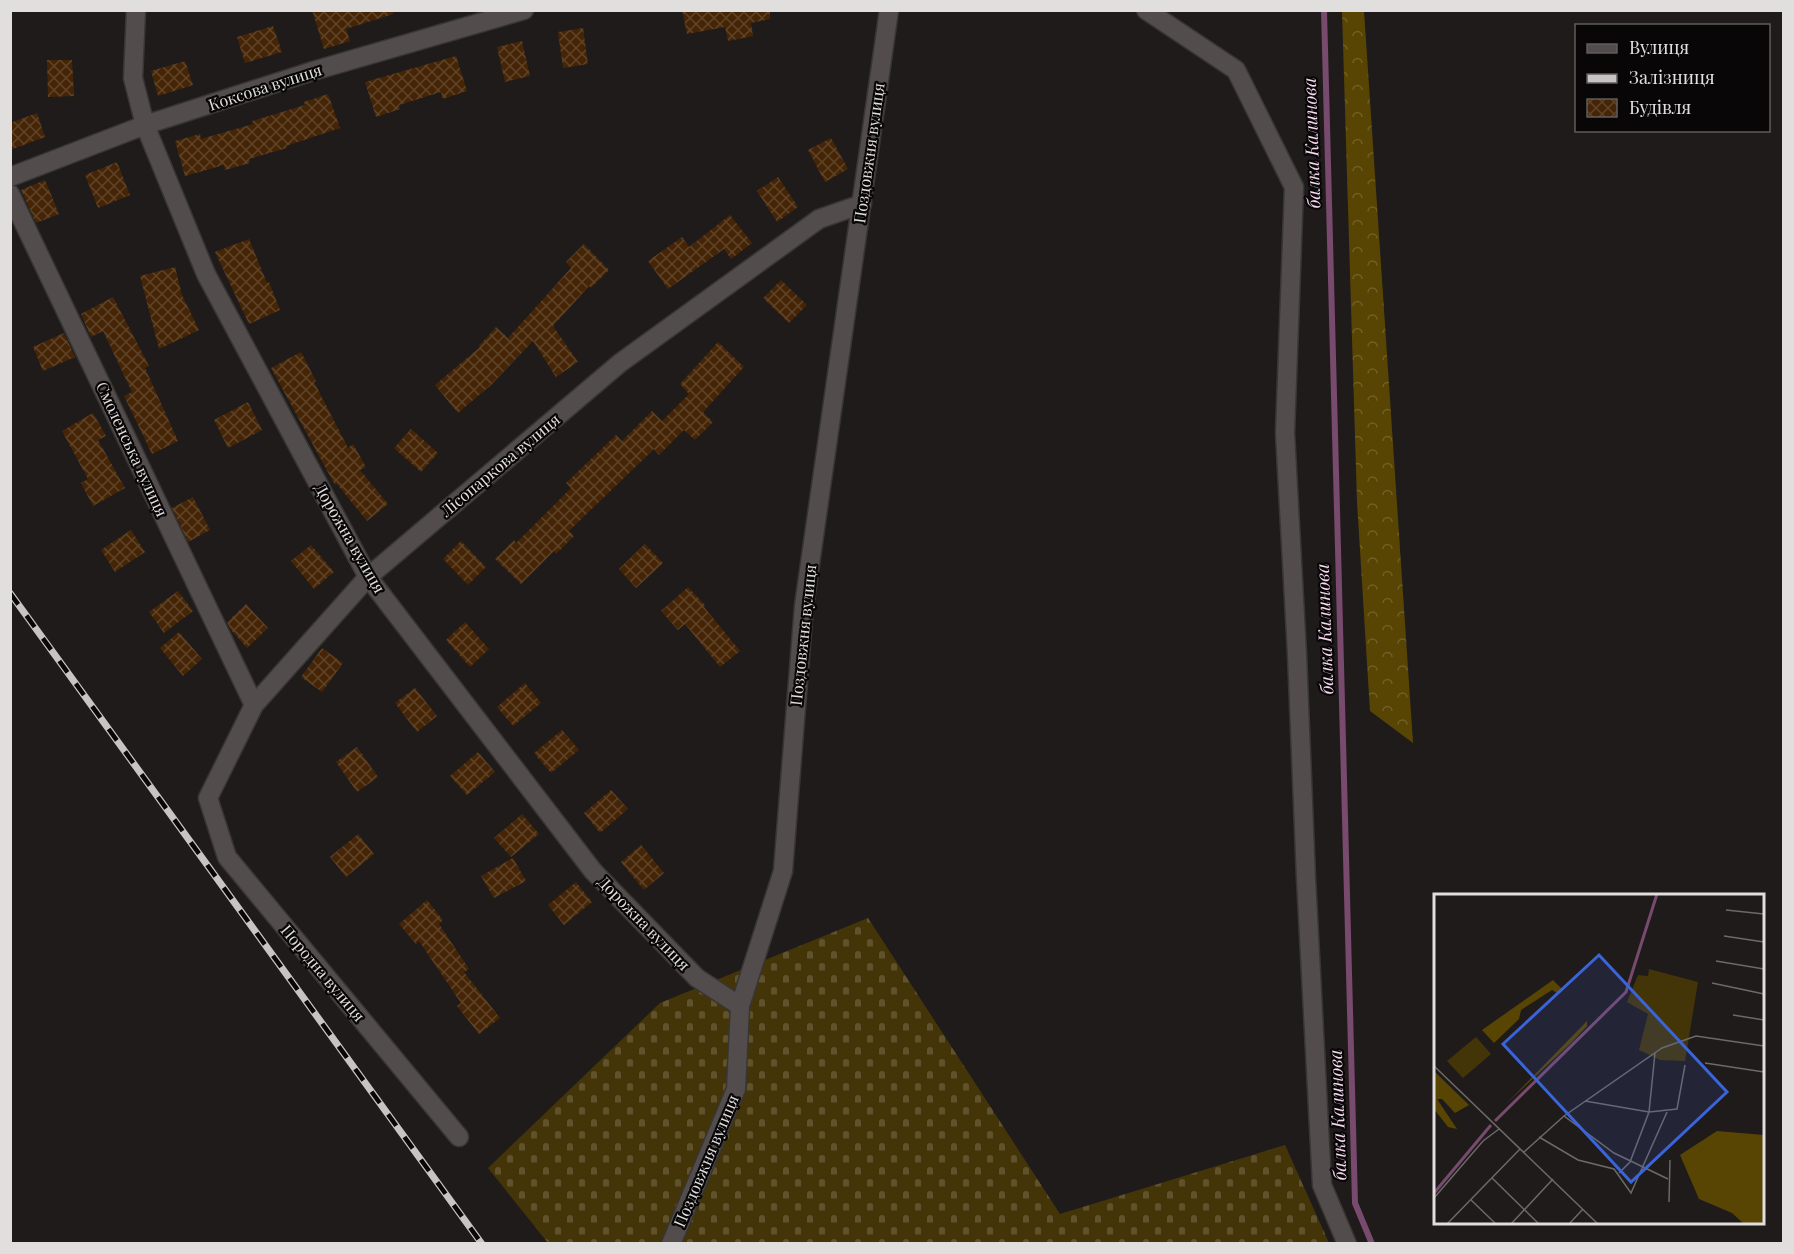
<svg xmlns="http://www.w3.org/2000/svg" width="1794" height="1254" font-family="'Playfair Display',serif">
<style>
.forest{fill:url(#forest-crowns)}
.cemetery{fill:url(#cemetery-stones)}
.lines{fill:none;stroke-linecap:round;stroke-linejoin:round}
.stream{stroke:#784a6e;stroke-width:6}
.building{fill:url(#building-cross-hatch)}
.minor-casing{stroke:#383635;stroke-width:21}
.minor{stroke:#524d4c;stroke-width:18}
.rail-casing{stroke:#c7c4c3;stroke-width:7}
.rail{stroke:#080606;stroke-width:4.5;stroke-dasharray:14;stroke-linecap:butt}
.labels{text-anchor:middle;stroke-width:4.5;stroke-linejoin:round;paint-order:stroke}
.street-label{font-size:16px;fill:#e1dede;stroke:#080606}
.water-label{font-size:18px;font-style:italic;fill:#f7d9f0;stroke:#080606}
.inset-river{fill:none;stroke:#784a6e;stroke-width:3}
.inset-road{fill:none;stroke:#6d6968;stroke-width:1.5}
.view{fill:#3a64d9;fill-opacity:0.15;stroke:#3a64d9;stroke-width:3}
.inset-edge{fill:none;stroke:#e1dede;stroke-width:3}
</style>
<defs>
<pattern id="forest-crowns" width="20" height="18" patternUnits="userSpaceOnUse" patternTransform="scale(1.5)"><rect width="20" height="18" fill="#584503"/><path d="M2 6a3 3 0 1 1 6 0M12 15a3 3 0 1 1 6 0" fill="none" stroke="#705f27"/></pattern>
<pattern id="cemetery-stones" width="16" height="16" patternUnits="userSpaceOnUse" patternTransform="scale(1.5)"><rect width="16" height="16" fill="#443508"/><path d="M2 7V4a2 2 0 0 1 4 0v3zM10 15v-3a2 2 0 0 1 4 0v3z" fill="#5f522c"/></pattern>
<pattern id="building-cross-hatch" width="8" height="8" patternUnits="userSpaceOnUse" patternTransform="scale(1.5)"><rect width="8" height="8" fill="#452505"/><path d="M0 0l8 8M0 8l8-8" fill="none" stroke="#604429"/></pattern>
</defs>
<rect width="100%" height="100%" fill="#1f1b1a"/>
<path class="forest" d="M 1342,11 L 1364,11 L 1413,743 L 1370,711 L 1357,502 Z"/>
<path class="cemetery" d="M 868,918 L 1060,1214 L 1285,1145 L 1329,1243 L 548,1243 L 488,1168 L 660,1003 Z"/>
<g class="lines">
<path class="stream" d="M 1324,10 L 1355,1203 L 1372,1244"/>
</g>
<g class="building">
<path d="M 312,10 L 393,10 L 393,14 L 346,29 L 350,41 L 324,49 Z"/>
<path d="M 682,10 L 770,10 L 770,19 L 751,23 L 753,36 L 728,41 L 725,27 L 687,34 Z"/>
<path d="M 273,26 L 282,52 L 245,63 L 237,37 Z"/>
<path d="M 583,28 L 588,64 L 563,68 L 558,32 Z"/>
<path d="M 522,41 L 530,76 L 505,82 L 497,47 Z"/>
<path d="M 456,56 L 467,91 L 443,99 L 441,92 L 399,105 L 400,109 L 376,117 L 365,82 Z"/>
<path d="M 47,60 L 72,60 L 74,96 L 48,97 Z"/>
<path d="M 185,61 L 193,85 L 158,96 L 151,71 Z"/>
<path d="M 328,94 L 340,128 L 286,146 L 287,148 L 249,159 L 250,163 L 225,170 L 224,165 L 185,176 L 175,141 L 200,134 L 201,139 L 253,124 L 252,121 L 305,105 L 304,102 Z"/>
<path d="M 37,113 L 45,137 L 10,150 L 10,123 Z"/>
<path d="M 831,138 L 848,169 L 825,182 L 808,150 Z"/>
<path d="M 117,162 L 130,195 L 98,208 L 85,175 Z"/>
<path d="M 778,177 L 798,207 L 777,222 L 757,191 Z"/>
<path d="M 45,180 L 59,214 L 36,223 L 21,190 Z"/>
<path d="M 730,215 L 752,243 L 731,259 L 724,249 L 668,289 L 648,261 L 682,237 L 689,247 Z"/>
<path d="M 249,239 L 267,283 L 269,282 L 280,310 L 249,324 L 215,252 Z"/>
<path d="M 584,244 L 609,270 L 591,288 L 589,286 L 553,326 L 578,362 L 556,377 L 533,341 L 491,385 L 458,413 L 435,385 L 480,347 L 479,346 L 496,327 L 508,338 L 571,268 L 566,262 Z"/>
<path d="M 175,267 L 182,295 L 199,330 L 159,349 L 140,276 Z"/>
<path d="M 781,280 L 807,305 L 789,323 L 763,298 Z"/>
<path d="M 113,297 L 149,366 L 145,368 L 178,441 L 152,454 L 124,396 L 132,392 L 103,331 L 91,337 L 81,314 Z"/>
<path d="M 64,333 L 75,357 L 43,371 L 33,347 Z"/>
<path d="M 718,342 L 744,367 L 703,412 L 713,422 L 695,440 L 684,430 L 659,455 L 654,449 L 569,531 L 574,536 L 556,554 L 554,551 L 521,584 L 495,559 L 514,540 L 516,543 L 571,488 L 566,483 L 616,435 L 622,441 L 652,411 L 662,421 L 689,394 L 680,384 Z"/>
<path d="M 301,352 L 316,381 L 314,382 L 348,448 L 353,444 L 366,467 L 360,470 L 388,504 L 367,521 L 337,484 L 335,485 L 271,368 Z"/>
<path d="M 248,402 L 262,430 L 228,448 L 214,420 Z"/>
<path d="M 93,413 L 106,436 L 98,440 L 125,488 L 93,506 L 81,483 L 88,479 L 62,431 Z"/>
<path d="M 411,429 L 438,453 L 421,472 L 394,448 Z"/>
<path d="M 193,497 L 210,530 L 188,542 L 172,508 Z"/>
<path d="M 131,530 L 145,552 L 115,572 L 101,550 Z"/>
<path d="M 461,541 L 486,567 L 468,585 L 443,559 Z"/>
<path d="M 645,544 L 663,563 L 636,588 L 619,569 Z"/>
<path d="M 311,545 L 334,572 L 314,589 L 291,561 Z"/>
<path d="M 688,587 L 705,605 L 704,607 L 740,651 L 720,667 L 685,624 L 678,630 L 661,611 Z"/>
<path d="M 178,591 L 193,611 L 164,633 L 149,612 Z"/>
<path d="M 246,604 L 268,628 L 247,648 L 231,630 L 227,622 Z"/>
<path d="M 465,622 L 489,649 L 470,667 L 446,640 Z"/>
<path d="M 179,632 L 202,659 L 183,676 L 160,648 Z"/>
<path d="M 322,648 L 343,663 L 322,692 L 301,677 Z"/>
<path d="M 525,683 L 541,703 L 513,726 L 497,707 Z"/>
<path d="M 415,688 L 437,716 L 417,732 L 395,703 Z"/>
<path d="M 562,730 L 579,750 L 551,773 L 534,753 Z"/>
<path d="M 357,747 L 378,777 L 357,792 L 336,762 Z"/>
<path d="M 478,752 L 495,772 L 467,795 L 450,776 Z"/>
<path d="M 611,790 L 628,809 L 600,833 L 584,813 Z"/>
<path d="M 522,814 L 539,834 L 511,857 L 494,838 Z"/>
<path d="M 358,834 L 374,854 L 346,877 L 330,857 Z"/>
<path d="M 641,845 L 664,873 L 644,890 L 621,862 Z"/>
<path d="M 513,858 L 526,881 L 494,898 L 481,876 Z"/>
<path d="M 576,882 L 592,902 L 564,925 L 548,905 Z"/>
<path d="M 427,900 L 443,920 L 439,924 L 469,969 L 464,972 L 500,1018 L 479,1034 L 457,1006 L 461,1003 L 419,941 L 416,944 L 399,924 Z"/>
</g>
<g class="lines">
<g class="minor-casing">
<g id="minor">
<path d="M 136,10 L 133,78 L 145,125 L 206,274 L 368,577 L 593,871 L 697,978 L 740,1006"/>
<path d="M 1146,10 L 1236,70 L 1294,187 L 1285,433 L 1297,654 L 1306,878 L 1322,1185 L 1347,1244"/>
<path d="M 10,177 L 145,125 L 313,71 L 524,10"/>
<path d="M 10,194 L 254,705"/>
<path d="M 459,1137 L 227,857 L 208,798 L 254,705 L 368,577 L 620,363 L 819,219 L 862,204"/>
<path d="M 671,1244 L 736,1089 L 740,1006 L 783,871 L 804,606 L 889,10"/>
</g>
</g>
<use href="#minor" class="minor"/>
<g class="rail-casing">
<path id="rail" d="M 10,593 L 482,1244"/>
</g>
<use href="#rail" class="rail"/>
</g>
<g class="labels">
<g class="street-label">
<text transform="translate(265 87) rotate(-18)" y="6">Коксова вулиця</text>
<text transform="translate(869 153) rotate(-82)" y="6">Поздовжня вулиця</text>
<text transform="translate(132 449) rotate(65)" y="6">Смоленська вулиця</text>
<text transform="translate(500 465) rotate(-40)" y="6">Лісопаркова вулиця</text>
<text transform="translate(350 538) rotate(60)" y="6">Дорожна вулиця</text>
<text transform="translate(803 635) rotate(-84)" y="6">Поздовжня вулиця</text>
<text transform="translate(644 923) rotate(46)" y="6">Дорожна вулиця</text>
<text transform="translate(323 973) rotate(50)" y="6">Породна вулиця</text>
<text transform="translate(706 1161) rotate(-67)" y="6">Поздовжня вулиця</text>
</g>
<g class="water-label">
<text transform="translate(1312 143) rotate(-92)" y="6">балка Калинова</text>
<text transform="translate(1325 629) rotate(-92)" y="6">балка Калинова</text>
<text transform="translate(1338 1115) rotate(-92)" y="6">балка Калинова</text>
</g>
</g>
<g transform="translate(1434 894)">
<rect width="330" height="330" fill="#1f1b1a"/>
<path d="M 119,86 L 128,95 L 123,99 L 118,96 L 87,116 L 85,125 L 60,149 L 48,136 ZM 153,127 L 153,132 L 138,148 L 72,210 ZM 0,177 L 35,211 L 21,219 L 8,205 L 3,205 L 23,235 L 14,233 L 0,215 ZM 283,237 L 330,241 L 330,330 L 310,330 L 298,319 L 265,305 L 246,261 Z" fill="#584503"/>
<path d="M 215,75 L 264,88 L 251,167 L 226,166 L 205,156 L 214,120 L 193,108 L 204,81 L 214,82 Z" fill="#443508"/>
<path d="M 42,143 L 57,160 L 29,184 L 13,167 Z" fill="#443508"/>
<path class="inset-river" d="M 61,227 L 192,98 L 223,0M 0,299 L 57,231"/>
<path class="inset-road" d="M 292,16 L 330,20M 290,42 L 330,48M 282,67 L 330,75M 278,89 L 330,100M 299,121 L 330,126M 271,169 L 330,178M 0,172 L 164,330M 151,207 L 215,218 L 243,215 L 251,171M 130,222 L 180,259 L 234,285M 105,243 L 144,266 L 180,275 L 197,299 L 233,218M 90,258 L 130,222 L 228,154 L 262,142 L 330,152M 185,279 L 196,268 L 215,218 L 221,159M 58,284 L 105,330M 0,304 L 49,247 L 65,235M 37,306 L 62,330M 235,308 L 236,266M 13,330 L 86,255M 77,330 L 119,285M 135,330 L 149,315"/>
<path class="view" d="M 165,61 L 293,198 L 197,288 L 69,150 Z"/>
<rect width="330" height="330" class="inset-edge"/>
</g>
<rect width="1794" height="1254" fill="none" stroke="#e1dede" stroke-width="24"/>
<rect x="1575" y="24" width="195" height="108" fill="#080606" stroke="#5f5c5c" stroke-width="1.5"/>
<rect x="1587" y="44" width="30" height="9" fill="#524d4c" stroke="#5f5c5c" stroke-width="1.5"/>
<text x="1629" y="54" font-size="18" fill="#e1dede">Вулиця</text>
<rect x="1587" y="74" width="30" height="9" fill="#c7c4c3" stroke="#5f5c5c" stroke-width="1.5"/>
<text x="1629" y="84" font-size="18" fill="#e1dede">Залізниця</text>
<rect x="1587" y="99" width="30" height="18" fill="url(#building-cross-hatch)" stroke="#5f5c5c" stroke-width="1.5"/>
<text x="1629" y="114" font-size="18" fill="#e1dede">Будівля</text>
</svg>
